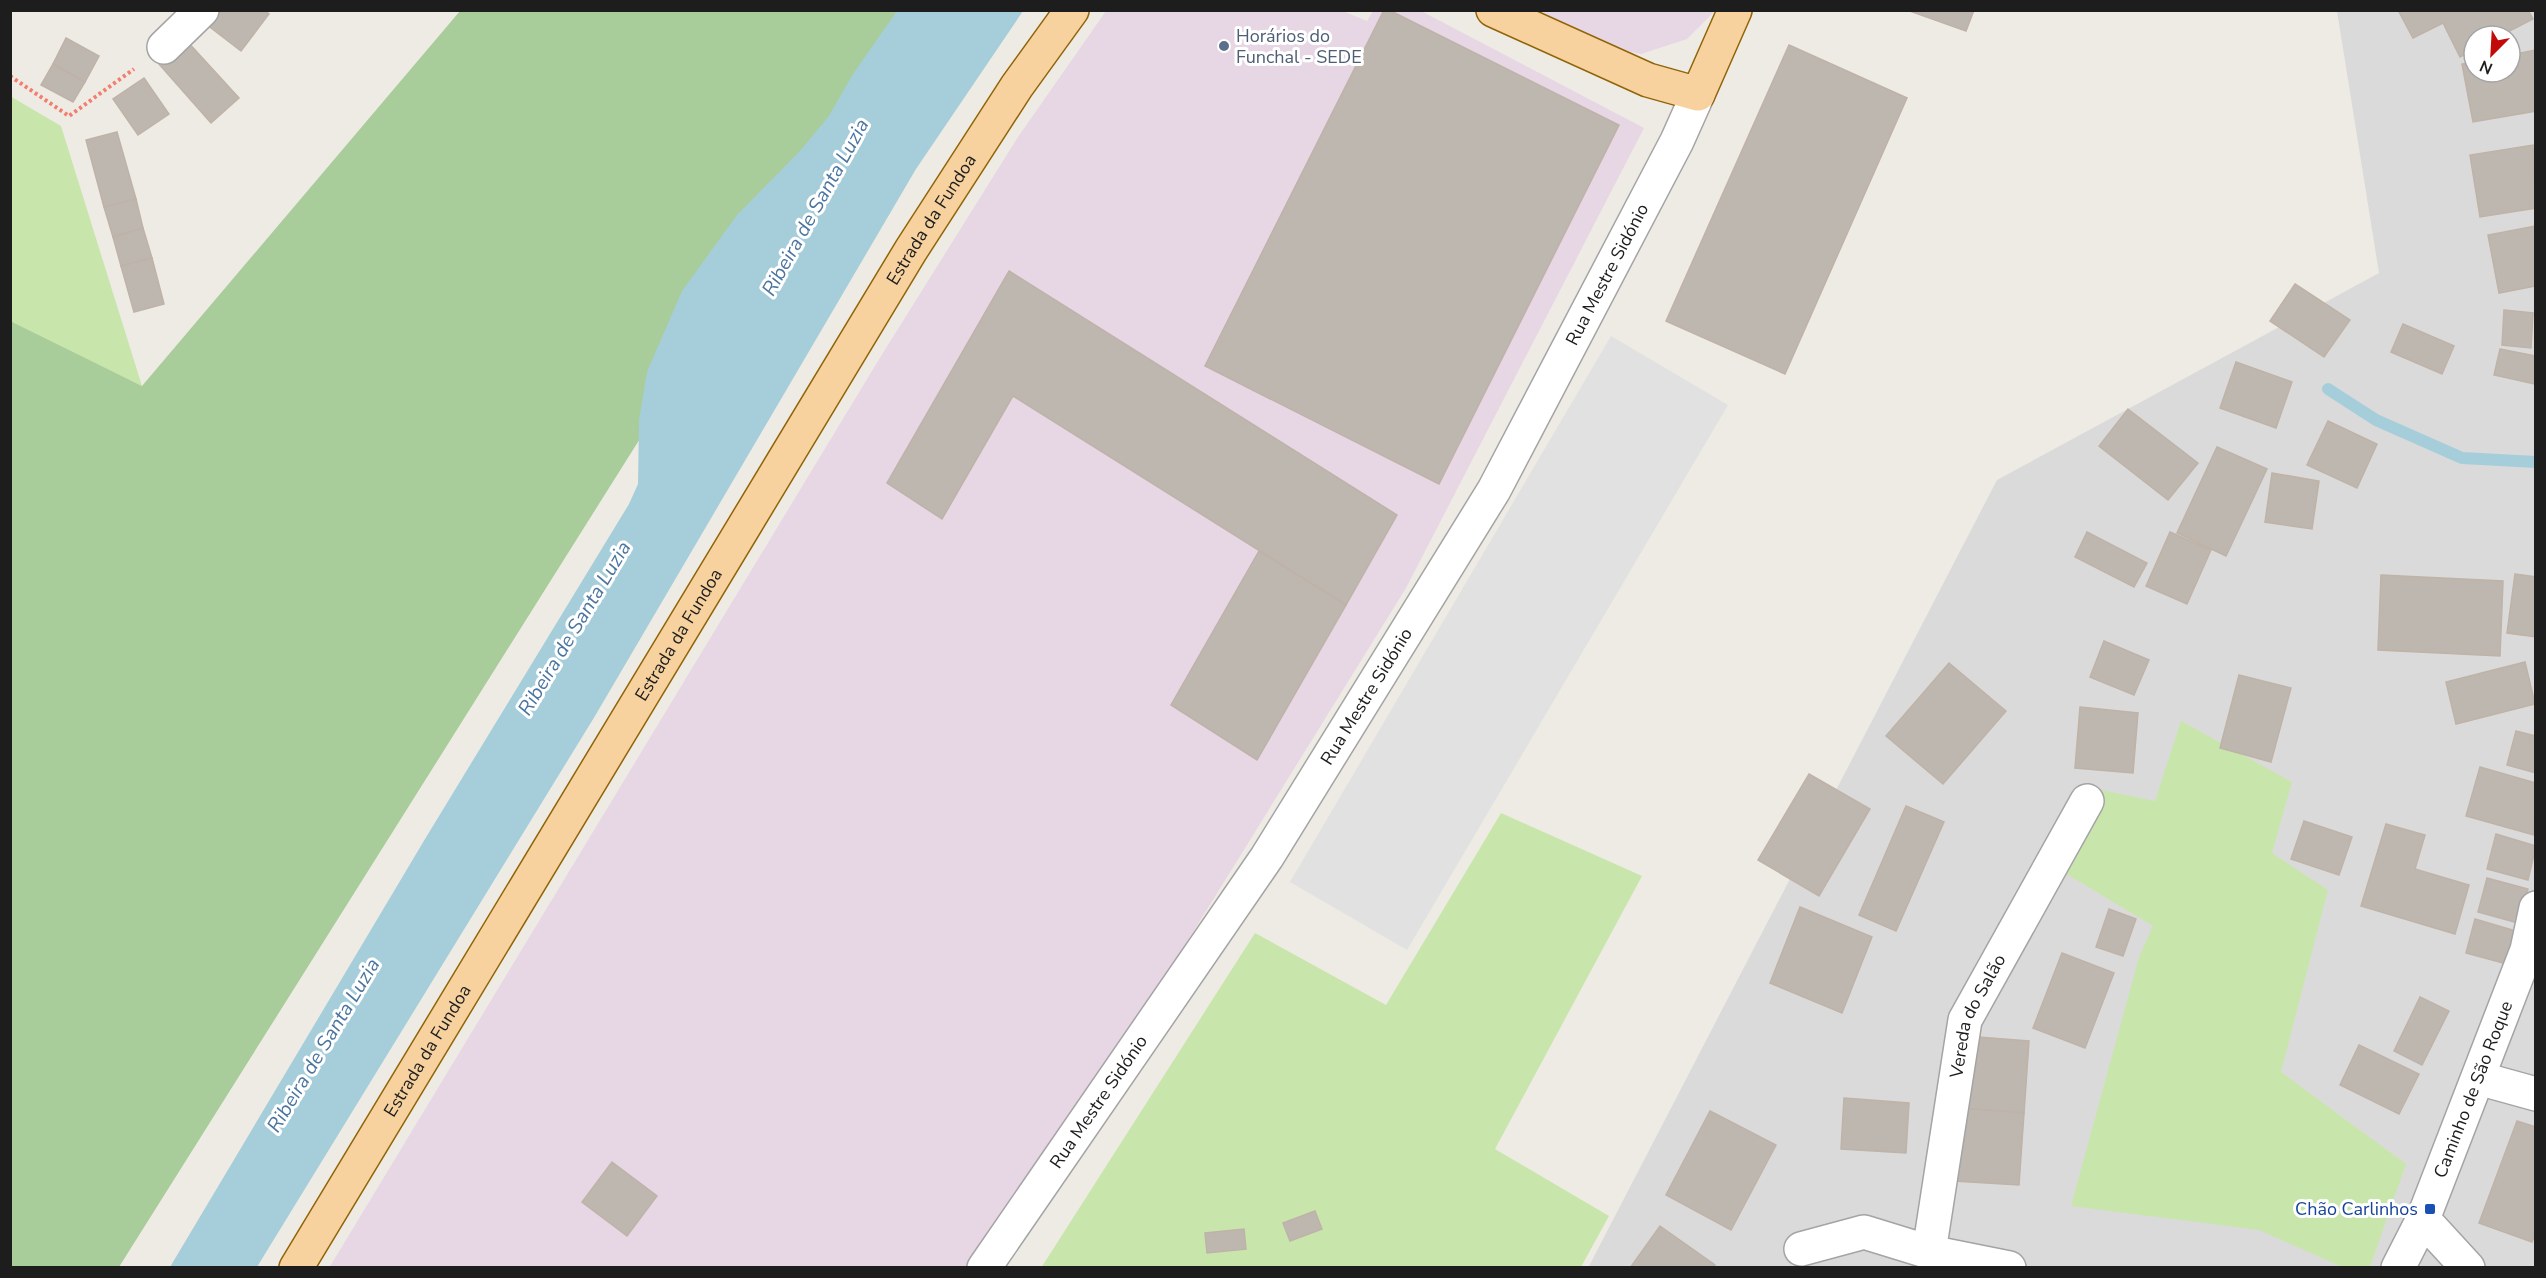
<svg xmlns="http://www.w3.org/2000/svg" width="2546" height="1278" font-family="'Nunito Sans',sans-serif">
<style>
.residential{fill:#dbdada;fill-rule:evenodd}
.industrial{fill:#e7d6e4}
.grass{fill:#c8e6ab}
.forest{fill:#a8cc9a}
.parking{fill:#e1e1e1}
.water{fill:#a6ceda}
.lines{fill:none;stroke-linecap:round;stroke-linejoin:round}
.stream{stroke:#a6ceda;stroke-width:12}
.building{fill:#beb7b0;stroke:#bfb2a7;stroke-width:1.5}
.minor-casing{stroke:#a4a4a4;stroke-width:36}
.major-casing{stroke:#906407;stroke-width:36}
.path{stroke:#f37e6f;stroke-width:4;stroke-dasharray:3 3;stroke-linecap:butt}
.minor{stroke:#fff;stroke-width:33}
.major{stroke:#f7d29f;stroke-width:33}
.service-dot{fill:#5c6f8a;stroke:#fff;stroke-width:2}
.transit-dot{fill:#1a4fb4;stroke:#fff;stroke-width:2}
.labels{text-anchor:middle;stroke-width:6;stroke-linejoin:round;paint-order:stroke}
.service-label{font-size:18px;fill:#4e5e75;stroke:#fff;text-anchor:start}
.street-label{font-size:18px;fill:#1d1d1d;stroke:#fff}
.transit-label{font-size:18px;fill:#164399;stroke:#fff;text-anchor:end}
.water-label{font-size:20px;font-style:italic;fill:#4b75a0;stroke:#fff}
</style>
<rect width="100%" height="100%" fill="#eeebe4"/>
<path class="residential" d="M 2337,11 L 2535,11 L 2535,1267 L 1588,1268 L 1997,480 L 2379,273 ZM 2474,36 L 2510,36 L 2510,72 L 2474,72 Z"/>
<g class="industrial">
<path d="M 1340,10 L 1367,21 L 1373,11 L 1421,11 L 1644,128 L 1406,588 L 1110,1066 L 981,1267 L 329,1268 L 878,361 L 1018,137 L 1106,11 Z"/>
<path d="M 1523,11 L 1715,11 L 1687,39 L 1641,54 L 1595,45 Z"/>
</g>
<g class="grass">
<path d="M 10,96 L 61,126 L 142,386 L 11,323 Z"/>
<path d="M 2181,721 L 2292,782 L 2272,853 L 2328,890 L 2281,1072 L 2406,1164 L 2370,1267 L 2342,1267 L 2259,1230 L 2071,1206 L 2139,957 L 2153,926 L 2045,861 L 2086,787 L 2155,801 Z"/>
<path d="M 1501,813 L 1642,876 L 1495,1149 L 1609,1216 L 1581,1267 L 1041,1268 L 1255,933 L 1386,1005 Z"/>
</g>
<path class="forest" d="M 460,11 L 909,11 L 119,1267 L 11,1267 L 10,321 L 142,386 Z"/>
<path class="parking" d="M 1611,336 L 1728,405 L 1407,950 L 1290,882 Z"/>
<path class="water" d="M 897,11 L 1023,11 L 916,169 L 595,716 L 257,1267 L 170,1267 L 425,839 L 629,504 L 638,484 L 639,420 L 647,372 L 682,291 L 737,215 L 800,151 L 829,116 L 853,74 Z"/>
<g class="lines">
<path class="stream" d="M 2328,389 L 2376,420 L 2462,458 L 2536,462"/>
</g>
<g class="building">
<path d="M 216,10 L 264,10 L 269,14 L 241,51 L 206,24 Z"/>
<path d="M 1384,10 L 1389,10 L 1619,125 L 1439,484 L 1205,366 Z"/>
<path d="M 1907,10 L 1974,10 L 1966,31 Z"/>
<path d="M 2398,10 L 2528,10 L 2533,19 L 2500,36 L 2474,36 L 2474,50 L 2460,57 L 2443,23 L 2413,38 Z"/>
<path d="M 66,38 L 99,56 L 85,82 L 53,64 Z"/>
<path d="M 186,40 L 239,98 L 211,123 L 159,64 Z"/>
<path d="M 1789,45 L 1907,98 L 1785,374 L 1666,321 Z"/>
<path d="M 2536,50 L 2536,111 L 2473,122 L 2462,64 L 2474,62 L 2474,72 L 2510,72 L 2510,55 Z"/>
<path d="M 53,64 L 85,82 L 73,102 L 41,85 Z"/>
<path d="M 144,78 L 169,114 L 138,135 L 113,99 Z"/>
<path d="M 117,132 L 136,199 L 104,207 L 86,140 Z"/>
<path d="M 2533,145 L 2536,208 L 2480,217 L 2470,155 Z"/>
<path d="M 136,199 L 143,228 L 113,237 L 104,207 Z"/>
<path d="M 2536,226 L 2536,286 L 2499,293 L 2488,235 Z"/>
<path d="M 143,228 L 152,258 L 121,266 L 113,237 Z"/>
<path d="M 152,258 L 164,304 L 134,312 L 121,266 Z"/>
<path d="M 1009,271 L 1397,515 L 1346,605 L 1013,396 L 942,519 L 887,483 Z"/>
<path d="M 2295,284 L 2350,320 L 2324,357 L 2270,321 Z"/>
<path d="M 2504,310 L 2533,313 L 2531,348 L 2502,345 Z"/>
<path d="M 2403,324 L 2454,346 L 2442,374 L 2391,352 Z"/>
<path d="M 2500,349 L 2536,356 L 2535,384 L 2494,375 Z"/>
<path d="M 2236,362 L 2292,382 L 2276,428 L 2220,408 Z"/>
<path d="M 2128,409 L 2198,463 L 2168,500 L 2099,446 Z"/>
<path d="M 2328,421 L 2377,444 L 2357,488 L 2307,465 Z"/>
<path d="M 2217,447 L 2267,469 L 2226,556 L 2177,533 Z"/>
<path d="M 2272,473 L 2319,481 L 2312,529 L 2265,522 Z"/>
<path d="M 2087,532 L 2147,563 L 2134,587 L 2075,557 Z"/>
<path d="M 2170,532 L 2211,550 L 2187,604 L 2146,586 Z"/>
<path d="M 1259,551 L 1346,605 L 1257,760 L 1171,705 Z"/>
<path d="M 2515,574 L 2536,577 L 2536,637 L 2507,633 Z"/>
<path d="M 2381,575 L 2503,581 L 2500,656 L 2378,650 Z"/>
<path d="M 2104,641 L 2149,660 L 2134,695 L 2090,677 Z"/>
<path d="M 2525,662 L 2535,704 L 2456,724 L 2446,682 Z"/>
<path d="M 1949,663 L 2006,711 L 1943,784 L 1886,736 Z"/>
<path d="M 2239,675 L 2291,688 L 2271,762 L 2220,748 Z"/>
<path d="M 2080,707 L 2138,713 L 2133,773 L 2075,768 Z"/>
<path d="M 2516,731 L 2536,736 L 2536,773 L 2507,765 Z"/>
<path d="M 2480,767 L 2536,783 L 2534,835 L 2466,816 Z"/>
<path d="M 1809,774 L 1870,809 L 1819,896 L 1758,860 Z"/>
<path d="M 1906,806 L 1944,822 L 1896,931 L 1859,915 Z"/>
<path d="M 2304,821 L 2352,837 L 2339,875 L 2291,859 Z"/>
<path d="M 2386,824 L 2425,835 L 2415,869 L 2469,885 L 2455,934 L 2361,906 Z"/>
<path d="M 2496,834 L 2536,846 L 2528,880 L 2487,869 Z"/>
<path d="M 2487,878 L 2528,889 L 2518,923 L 2478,912 Z"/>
<path d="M 1800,907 L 1872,937 L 1842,1013 L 1770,983 Z"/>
<path d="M 2109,909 L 2136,919 L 2123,956 L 2096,947 Z"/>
<path d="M 2475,919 L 2516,931 L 2507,964 L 2466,953 Z"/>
<path d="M 2062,953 L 2114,973 L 2085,1048 L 2033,1028 Z"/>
<path d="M 2420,997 L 2449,1011 L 2422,1065 L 2394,1051 Z"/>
<path d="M 1965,1036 L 2029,1041 L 2024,1113 L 1959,1108 Z"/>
<path d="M 2359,1045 L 2419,1074 L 2399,1114 L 2340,1085 Z"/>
<path d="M 1844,1098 L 1909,1103 L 1906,1153 L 1841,1149 Z"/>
<path d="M 1959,1108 L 2024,1113 L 2019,1185 L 1954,1181 Z"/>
<path d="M 1710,1111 L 1776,1145 L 1731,1230 L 1666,1195 Z"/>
<path d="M 2517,1121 L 2536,1127 L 2536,1232 L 2532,1242 L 2479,1223 Z"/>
<path d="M 612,1162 L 657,1196 L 627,1236 L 582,1202 Z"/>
<path d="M 1315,1211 L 1322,1229 L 1290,1241 L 1283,1223 Z"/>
<path d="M 1660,1226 L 1715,1265 L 1713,1268 L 1630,1268 Z"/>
<path d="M 1244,1229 L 1246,1249 L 1207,1253 L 1205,1233 Z"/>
</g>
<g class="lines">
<g class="minor-casing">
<g id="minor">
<path d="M 164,47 L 202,10"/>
<path d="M 2478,1078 L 2536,1094"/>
<path d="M 2423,1219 L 2468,1268"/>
<path d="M 1801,1249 L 1864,1232 L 1929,1252"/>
<path id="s1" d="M 984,1268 L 1267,857 L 1494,490 L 1677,141 L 1698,94"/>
<path id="s2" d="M 2009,1268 L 1929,1252 L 1965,1020 L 2087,801"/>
<path id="s3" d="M 2398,1268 L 2423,1219 L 2527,950 L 2536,908"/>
</g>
</g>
<g class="major-casing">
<g id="major">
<path d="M 1493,10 L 1648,80 L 1698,94 L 1735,10"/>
<path id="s4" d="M 296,1268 L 911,250 L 1017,86 L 1072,10"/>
</g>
</g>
<path class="path" d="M 10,76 L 69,116 L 134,69"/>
<use href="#minor" class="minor"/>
<use href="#major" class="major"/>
</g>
<circle class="service-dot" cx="1224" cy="46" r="6"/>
<rect class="transit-dot" x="2424" y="1203" width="12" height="12" rx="3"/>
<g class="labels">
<g class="service-label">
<text x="1236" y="42">Horários do<tspan x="1236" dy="21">Funchal - SEDE</tspan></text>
</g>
<g class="street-label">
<text dy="6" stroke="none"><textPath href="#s4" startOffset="1226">Estrada da Fundoa</textPath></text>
<text dy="6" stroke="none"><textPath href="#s1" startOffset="1174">Rua Mestre Sidónio</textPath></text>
<text dy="6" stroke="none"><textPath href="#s4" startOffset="740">Estrada da Fundoa</textPath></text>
<text dy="6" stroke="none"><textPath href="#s1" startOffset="688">Rua Mestre Sidónio</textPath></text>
<text dy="6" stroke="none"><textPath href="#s2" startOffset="324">Vereda do Salão</textPath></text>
<text dy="6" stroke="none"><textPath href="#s4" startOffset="254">Estrada da Fundoa</textPath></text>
<text dy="6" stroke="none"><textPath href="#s3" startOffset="194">Caminho de São Roque</textPath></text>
<text dy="6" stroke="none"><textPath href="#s1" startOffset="202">Rua Mestre Sidónio</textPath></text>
</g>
<g class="transit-label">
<text x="2418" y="1215">Chão Carlinhos</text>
</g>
<g class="water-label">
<text transform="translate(815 207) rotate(-61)" y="7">Ribeira de Santa Luzia</text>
<text transform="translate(574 628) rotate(-59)" y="7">Ribeira de Santa Luzia</text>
<text transform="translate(323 1045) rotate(-59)" y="7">Ribeira de Santa Luzia</text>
</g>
</g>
<rect width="2546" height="1278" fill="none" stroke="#1d1d1d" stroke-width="24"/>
<g transform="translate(2492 54) rotate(204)"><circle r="28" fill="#ffffff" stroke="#a5a5a5" stroke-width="1.5"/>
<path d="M0-4.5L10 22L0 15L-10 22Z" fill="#c20b09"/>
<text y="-9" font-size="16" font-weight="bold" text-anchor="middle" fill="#1d1d1d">N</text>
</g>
</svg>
